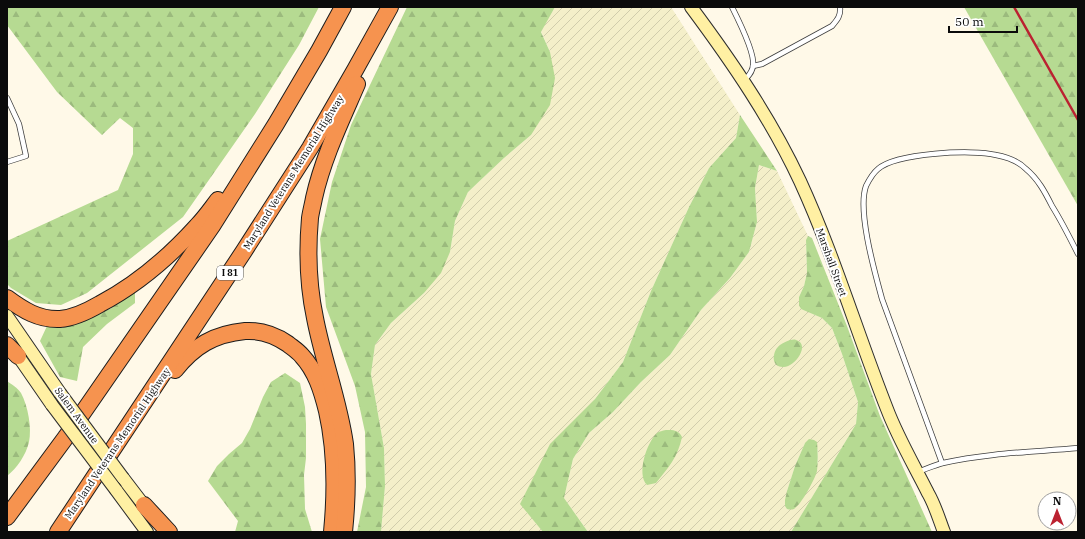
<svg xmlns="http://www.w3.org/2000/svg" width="1085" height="539" font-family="'IBM Plex Serif',serif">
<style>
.farmland{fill:url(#farmland-furrows);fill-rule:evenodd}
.forest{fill:url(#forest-firs)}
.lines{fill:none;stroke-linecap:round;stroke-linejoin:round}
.lane-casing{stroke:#3e3e3e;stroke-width:6}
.secondary-casing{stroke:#2d2d2d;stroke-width:14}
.highway-casing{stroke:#1c1c1c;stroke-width:18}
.lane{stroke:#fff;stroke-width:4.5}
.secondary{stroke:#fff0a3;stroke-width:12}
.highway{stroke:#f6934f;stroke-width:16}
.rail{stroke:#bb2231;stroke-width:2.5}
.secondary-bridge-casing{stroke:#2d2d2d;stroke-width:14;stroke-linecap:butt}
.secondary-bridge{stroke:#fff0a3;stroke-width:12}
.labels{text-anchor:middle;stroke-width:4;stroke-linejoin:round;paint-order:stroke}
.shield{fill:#fff;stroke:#545454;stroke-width:1}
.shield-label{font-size:9px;font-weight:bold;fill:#0b0b0b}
.street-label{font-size:10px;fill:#0b0b0b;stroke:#fff}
</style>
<defs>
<pattern id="farmland-furrows" width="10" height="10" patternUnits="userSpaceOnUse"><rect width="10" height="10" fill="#f4efc9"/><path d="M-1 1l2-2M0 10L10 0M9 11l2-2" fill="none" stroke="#d0ccab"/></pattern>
<pattern id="forest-firs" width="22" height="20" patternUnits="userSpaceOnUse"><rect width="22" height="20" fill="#b6da92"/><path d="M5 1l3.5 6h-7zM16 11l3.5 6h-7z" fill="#9bba7d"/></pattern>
</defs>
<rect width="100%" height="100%" fill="#fff9e8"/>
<g class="farmland">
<path d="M 555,7 L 671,7 L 740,115 L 736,138 L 709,168 L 689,207 L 651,291 L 623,362 L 595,399 L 521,504 L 543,532 L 381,532 L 385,486 L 384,448 L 371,374 L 375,345 L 391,323 L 424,293 L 450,252 L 455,221 L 468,192 L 504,158 L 531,135 L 550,52 L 541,31 Z"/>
<path d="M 759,165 L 777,171 L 808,236 L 806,241 L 807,273 L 804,286 L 799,297 L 802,309 L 822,318 L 832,328 L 842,354 L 858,402 L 856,424 L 791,532 L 588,532 L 564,498 L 573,459 L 589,433 L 613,412 L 641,382 L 670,355 L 701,310 L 730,278 L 749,252 L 757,222 L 755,188 ZM 805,443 L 818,449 L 818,463 L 787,491 L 795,466 Z"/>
</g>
<g class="forest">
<path d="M 7,7 L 319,7 L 299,45 L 255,114 L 183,217 L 87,293 L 61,305 L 36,303 L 11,288 L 7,284 L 7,241 L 118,190 L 133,154 L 133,128 L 120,118 L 102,135 L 57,92 L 7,25 Z"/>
<path d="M 407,7 L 555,7 L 541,32 L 550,52 L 555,78 L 550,105 L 531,135 L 504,158 L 468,192 L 455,221 L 450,252 L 441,273 L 424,293 L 391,323 L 375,345 L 371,374 L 384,448 L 385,486 L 381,532 L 357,532 L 366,487 L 365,432 L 355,386 L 326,307 L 320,239 L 332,182 L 351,125 Z"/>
<path d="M 964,7 L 1078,7 L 1078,206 Z"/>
<path d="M 740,115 L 777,171 L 759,165 L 755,188 L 757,222 L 749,252 L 730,278 L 701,310 L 670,355 L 641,382 L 613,412 L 589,433 L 573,459 L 564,498 L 588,532 L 543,532 L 520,504 L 550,444 L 595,399 L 623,362 L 651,291 L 689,207 L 709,168 L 736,138 Z"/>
<path d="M 808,236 L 812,238 L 847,326 L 880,416 L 932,532 L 791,532 L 856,424 L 858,402 L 842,354 L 832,328 L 822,318 L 801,309 L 799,305 L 799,297 L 804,286 L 807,273 L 806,240 Z"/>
<path d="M 135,290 L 135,303 L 107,324 L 83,347 L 77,381 L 60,377 L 40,341 L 47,326 L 62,328 L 77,320 L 110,309 Z"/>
<path d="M 790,340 C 792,340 794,339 796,340 C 811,344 795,368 783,367 C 772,367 772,355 777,348 C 780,344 785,342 790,340 Z"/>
<path d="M 285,373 L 300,383 L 305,407 L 306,424 L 306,458 L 304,475 L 305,509 L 312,532 L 235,532 L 238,521 L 208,481 L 217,466 L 229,454 L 242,443 L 250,429 L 263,397 L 271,382 Z"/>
<path d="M 7,381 C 11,384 18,388 21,393 C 28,406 32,428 29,442 C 26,455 17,468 7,476 Z"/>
<path d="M 666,430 C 673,430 679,430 682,437 C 678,457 668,468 656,483 L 647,485 C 636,474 647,442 657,433 C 660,431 662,431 666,430 Z"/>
<path d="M 809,439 L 814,440 L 817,442 C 818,452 818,462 817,471 C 815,479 802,503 796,507 C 794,510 791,510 787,509 L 785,506 L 785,500 L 787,491 L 795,466 L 805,443 Z"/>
</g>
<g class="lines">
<g class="lane-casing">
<g id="lane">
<path d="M 732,7 C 738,19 755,53 753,65 C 753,72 748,76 744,81"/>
<path d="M 753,66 L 762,64 L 832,26 C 837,20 841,16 840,7"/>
<path d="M 7,98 L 19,124 L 26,156 L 7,162"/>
<path d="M 942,463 L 882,299 C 875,273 857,211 866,186 C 869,180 873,173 878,169 C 896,153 973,149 996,155 C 1007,157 1019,162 1026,169 C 1038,179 1045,192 1052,206 C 1062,222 1070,238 1078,254"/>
<path d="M 917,472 C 926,469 935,465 943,463 C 987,453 1033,452 1078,448"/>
</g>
</g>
<g class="secondary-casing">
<g id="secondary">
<path d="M 691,7 C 732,62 771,119 800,181 C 834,255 857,333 887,409 C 898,438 914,465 928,493 C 935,505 939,519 944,532"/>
<path d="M 7,316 L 60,393"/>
<path d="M 14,350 L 52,405"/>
<path d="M 123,478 L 149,512"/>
<path d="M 116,490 L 147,532"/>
</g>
</g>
<g class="highway-casing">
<g id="highway">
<path d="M 7,298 C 23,310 39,320 60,319 C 74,318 88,311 100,304 C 136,285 169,257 197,226 C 205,218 211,209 218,200"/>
<path d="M 7,345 L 18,356"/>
<path d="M 175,370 C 194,346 214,334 245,331 C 261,330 275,335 288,344 C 293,348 298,351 302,356 C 316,371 322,391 327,411 C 336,451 336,491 332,532"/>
<path d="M 144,505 L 169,532"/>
<path d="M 7,517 L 66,437 L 212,226 L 276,124 L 319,51 L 343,7"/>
<path d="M 58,532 L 244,251 L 310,148 L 355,70 L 390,7"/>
<path d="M 344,532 C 347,503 348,474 345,444 C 339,401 323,360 315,318 C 308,285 307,252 310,218 C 311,211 313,204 314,198 C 323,158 341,121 357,84"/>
</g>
</g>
<use href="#lane" class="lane"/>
<use href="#secondary" class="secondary"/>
<use href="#highway" class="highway"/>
<path class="rail" d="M 1014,7 L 1078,120"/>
<g class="secondary-bridge-casing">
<g id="secondary-bridge">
<path d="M 60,393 L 123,478"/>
<path d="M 52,405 L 116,490"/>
</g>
</g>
<use href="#secondary-bridge" class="secondary-bridge"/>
</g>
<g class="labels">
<rect class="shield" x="217" y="266" width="26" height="14" rx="3"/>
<g class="shield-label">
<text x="230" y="276">I 81</text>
</g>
<g class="street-label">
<text transform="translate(293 172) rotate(-58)" y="4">Maryland Veterans Memorial Highway</text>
<text transform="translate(832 262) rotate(70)" y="4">Marshall Street</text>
<text transform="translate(77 415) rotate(54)" y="4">Salem Avenue</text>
<text transform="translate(117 443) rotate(-56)" y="4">Maryland Veterans Memorial Highway</text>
</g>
</g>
<rect width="1085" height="539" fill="none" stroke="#0b0b0b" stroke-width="16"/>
<g transform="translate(1057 511)"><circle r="19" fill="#ffffff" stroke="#9d9d9d"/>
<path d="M0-3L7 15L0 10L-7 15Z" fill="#bb2231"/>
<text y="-6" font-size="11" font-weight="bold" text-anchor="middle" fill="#0b0b0b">N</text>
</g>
<path d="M949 26v6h68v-6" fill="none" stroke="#0b0b0b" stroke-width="2"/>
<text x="955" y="26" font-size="12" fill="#0b0b0b" stroke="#ffffff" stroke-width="3" paint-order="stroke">50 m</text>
</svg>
